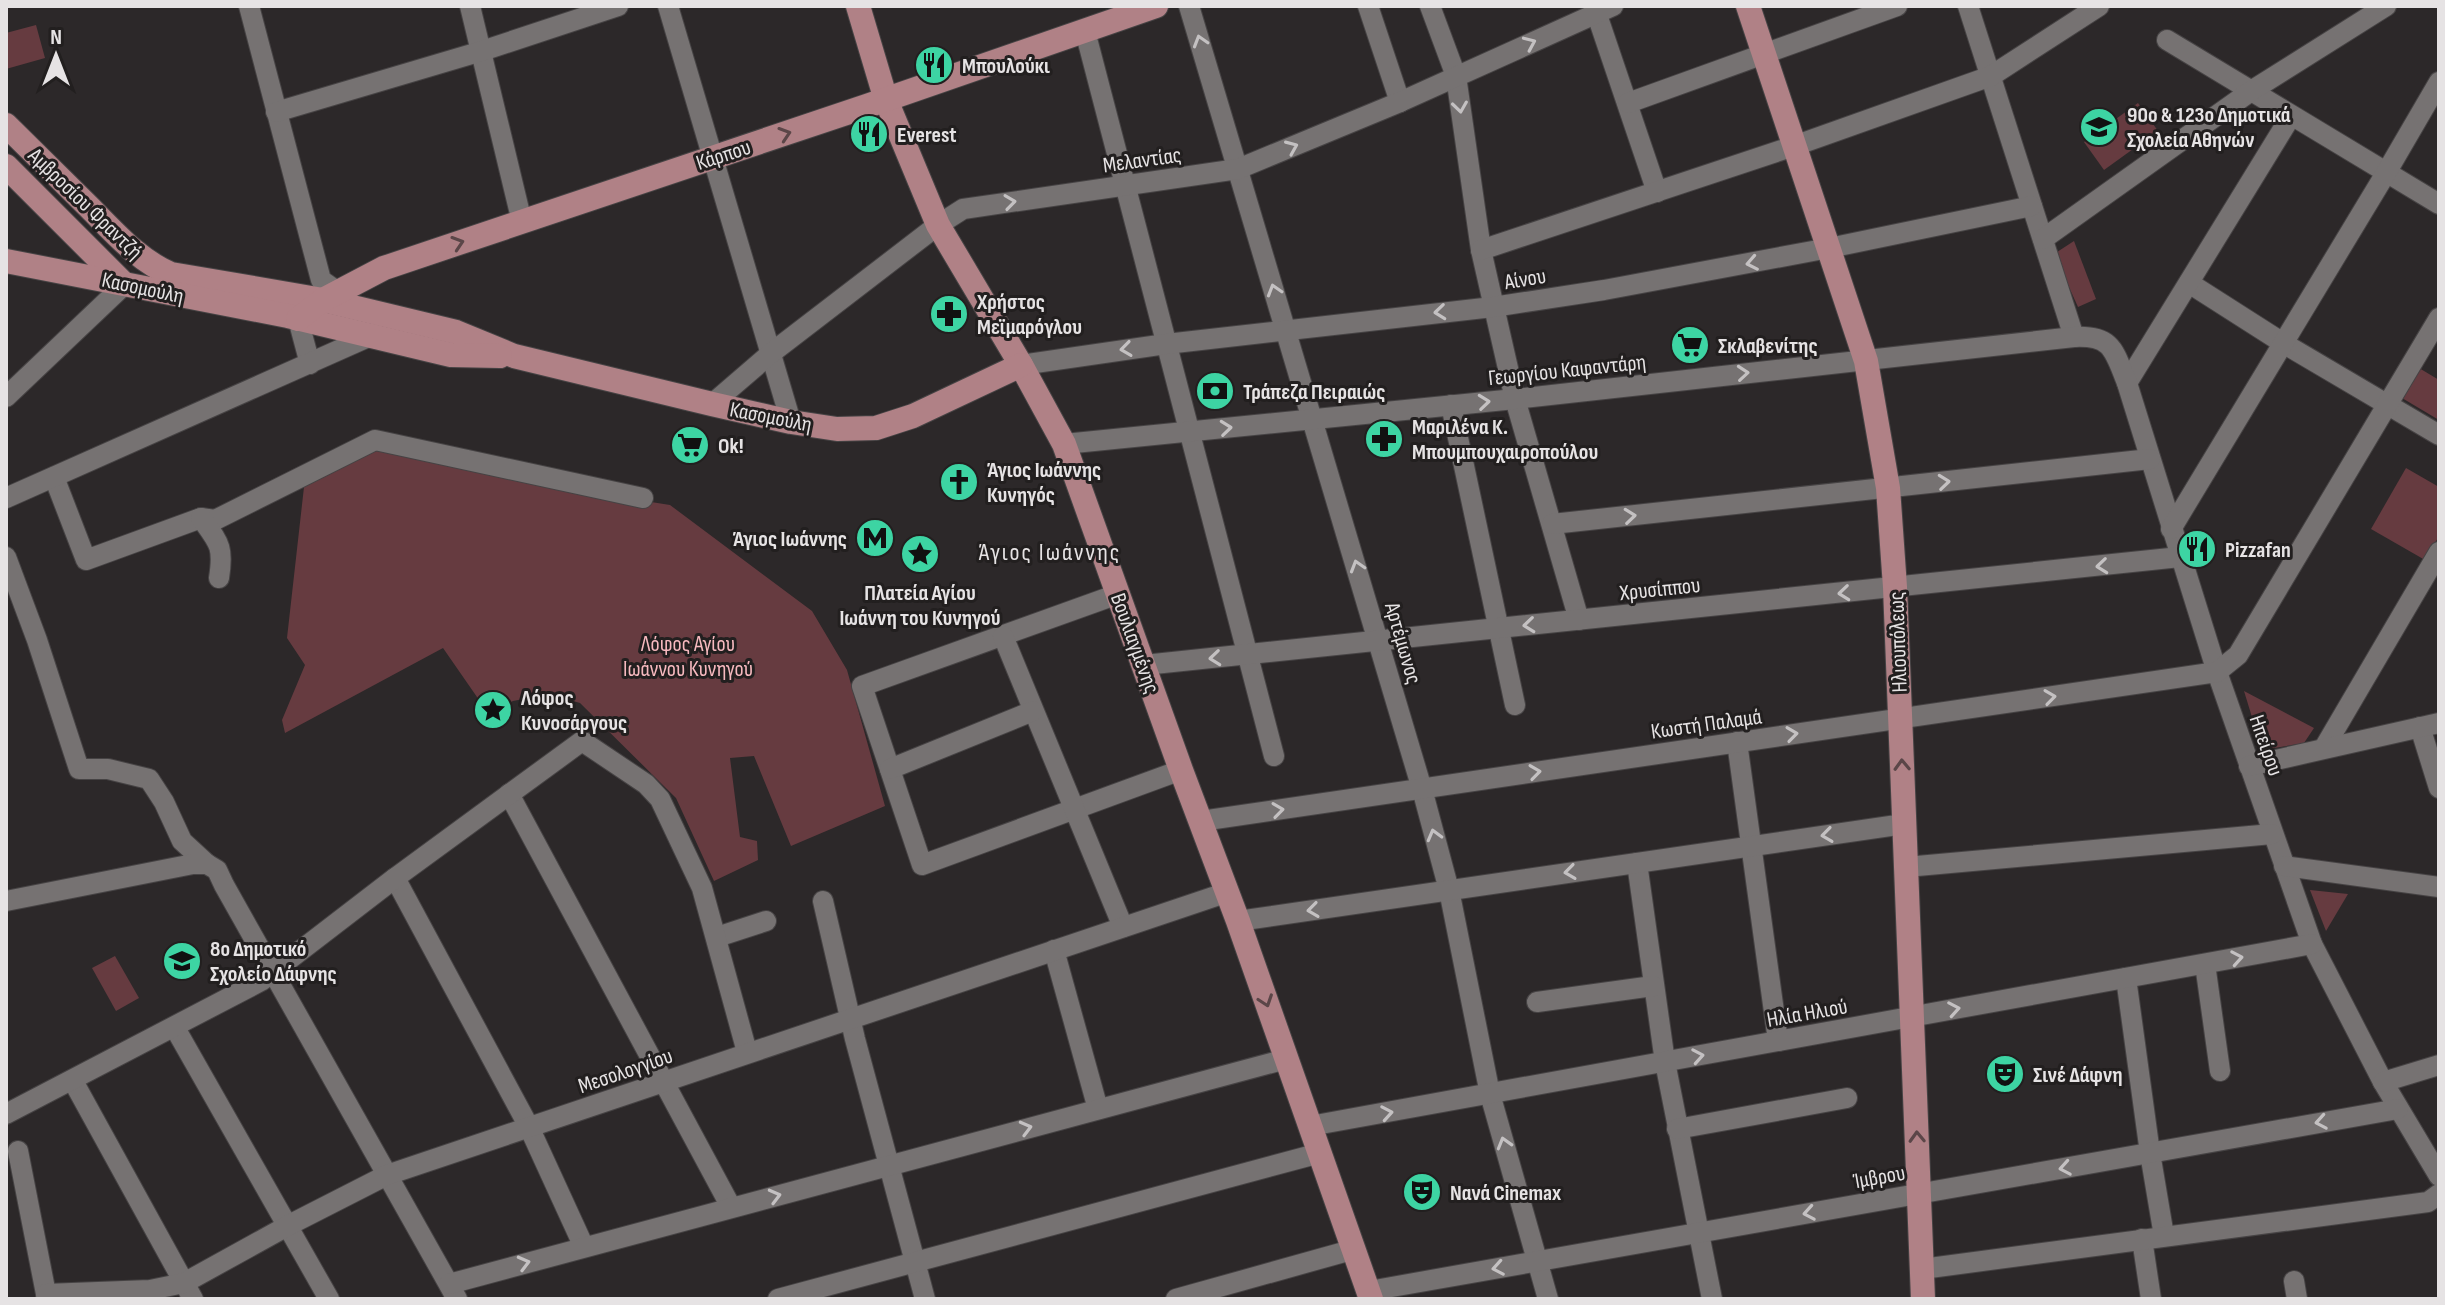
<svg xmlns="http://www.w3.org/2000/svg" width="2445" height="1305" font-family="'Sofia Sans Condensed',sans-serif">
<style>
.green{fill:#663b40}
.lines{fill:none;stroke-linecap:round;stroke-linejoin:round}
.minor-casing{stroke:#464344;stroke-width:22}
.major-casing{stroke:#464344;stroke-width:26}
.minor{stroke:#767272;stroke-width:20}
.major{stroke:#b08186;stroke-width:24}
.oneway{stroke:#c4c1c2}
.oneway2{stroke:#5b4648}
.labels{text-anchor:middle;stroke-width:6;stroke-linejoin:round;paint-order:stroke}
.poi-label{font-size:22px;font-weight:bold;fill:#e6e3e4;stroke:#221f1f;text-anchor:start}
.street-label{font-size:22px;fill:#e6e3e4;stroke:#221f1f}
.park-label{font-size:22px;fill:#f7b9bf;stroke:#221f1f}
.neighbourhood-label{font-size:24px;letter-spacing:2px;fill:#e6e3e4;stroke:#221f1f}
</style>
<rect width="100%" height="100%" fill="#2c2829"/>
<g class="green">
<path d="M 36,25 L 45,58 L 6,69 L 6,33 Z"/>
<path d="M 2138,103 L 2158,131 L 2104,170 L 2084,142 Z"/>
<path d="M 2074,241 L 2096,299 L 2078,307 L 2054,254 Z"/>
<path d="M 2419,368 L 2439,380 L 2439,420 L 2402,398 Z"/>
<path d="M 378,448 L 582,491 L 670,505 L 812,611 L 847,670 L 885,806 L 791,846 L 754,756 L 730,758 L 740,837 L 757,841 L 758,860 L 714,881 L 676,798 L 580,703 L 549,694 L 513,701 L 493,710 L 486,710 L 443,648 L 285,733 L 282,720 L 305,665 L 287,638 L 304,487 Z"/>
<path d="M 2406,468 L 2439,487 L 2439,536 L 2425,560 L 2371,529 Z"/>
<path d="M 2244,691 L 2314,728 L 2304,743 L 2262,750 Z"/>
<path d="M 2310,890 L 2348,894 L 2326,931 Z"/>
<path d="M 115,956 L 139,998 L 116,1011 L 92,968 Z"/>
</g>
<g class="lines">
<g class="minor-casing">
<g id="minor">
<path d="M 249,6 L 321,280 L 338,292"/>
<path d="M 470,6 L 522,222"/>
<path d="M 668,6 L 791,422"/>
<path d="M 1189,6 L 1422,789 L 1449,890 L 1490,1094 L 1548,1299"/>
<path d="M 1368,6 L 1400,102"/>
<path d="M 1430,6 L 1456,76 L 1481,250 L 1515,399 L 1579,620"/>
<path d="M 1594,6 L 1657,192"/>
<path d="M 1968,6 L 2074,337"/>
<path d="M 1085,31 L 1274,756"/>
<path d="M 2167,40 L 2439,204"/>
<path d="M 1628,103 L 1897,6"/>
<path d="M 276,112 L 482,51 L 618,6"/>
<path d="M 2043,239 L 2251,91 L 2386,6"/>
<path d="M 1481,250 L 1794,146 L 1991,76 L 2099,6"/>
<path d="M 2189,283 L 2283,343 L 2439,435"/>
<path d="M 298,319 L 310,364"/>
<path d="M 1021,365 L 1166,344 L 1493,307 L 1604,290 L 1829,248 L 2032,206"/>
<path d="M 2127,383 L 2291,116"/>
<path d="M 6,397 L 125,284"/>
<path d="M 712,404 L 770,354 L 938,225 L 963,209 L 1238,169 L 1400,102 L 1613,6"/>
<path d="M 1451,405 L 1515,705"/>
<path d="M 1064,444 L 1515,399 L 2074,337 C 2113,335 2114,351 2127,383 L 2217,672 L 2312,944 L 2383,1082 L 2439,1176"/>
<path d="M 54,477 L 86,560 L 201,518 L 215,520 L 375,440 L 643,498"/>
<path d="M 6,498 L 375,334"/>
<path d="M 201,518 C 219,543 224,546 219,578"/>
<path d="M 1552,524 L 2150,459"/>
<path d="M 2171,529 L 2386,173 L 2439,82"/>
<path d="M 6,557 L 37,640 L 79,769 L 108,769 L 149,779 L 164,802 L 182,841 L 207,864"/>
<path d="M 1118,594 L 862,686 L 922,865 L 1181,770"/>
<path d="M 1003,636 L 1123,927"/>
<path d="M 1144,665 L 2180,557"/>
<path d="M 2420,727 L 2439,788"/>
<path d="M 1737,742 L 1778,1041"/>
<path d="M 2324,748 L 2439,552"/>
<path d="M 2249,766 L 2439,723"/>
<path d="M 890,769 L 1033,711"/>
<path d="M 509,794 L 731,1207"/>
<path d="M 1201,821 L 2217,672 L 2238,655 L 2439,318"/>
<path d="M 1637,863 L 1665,1062 L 1712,1299"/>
<path d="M 2284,866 L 2439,887"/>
<path d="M 1906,867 L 2272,834"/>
<path d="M 395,878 L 529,1127 L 584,1247"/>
<path d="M 6,901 L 193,864 L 207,864 L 217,870 L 224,885 L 457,1299"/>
<path d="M 823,901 L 855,1039 L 925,1299"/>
<path d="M 1238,921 L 1904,824"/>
<path d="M 717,937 L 766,921"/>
<path d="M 1054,950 L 1098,1109"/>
<path d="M 2205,964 L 2220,1071"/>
<path d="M 2126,978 L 2150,1153 L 2164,1236"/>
<path d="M 1537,1002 L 1653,986"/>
<path d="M 175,1028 L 329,1299"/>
<path d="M 73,1081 L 193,1299"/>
<path d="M 2383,1082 L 2439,1065"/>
<path d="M 6,1114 L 261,981 L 395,878 L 582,741 L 646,784 L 660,799 L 702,888 L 747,1052"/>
<path d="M 1310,1126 L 2312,944"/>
<path d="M 1677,1129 L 1847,1098"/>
<path d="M 18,1151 L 47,1299"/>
<path d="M 2142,1239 L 2151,1299"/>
<path d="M 1922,1269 L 2428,1202 L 2439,1194"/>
<path d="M 2294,1281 L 2297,1299"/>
<path d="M 449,1284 L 1286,1059"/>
<path d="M 1369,1291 L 2398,1109"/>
<path d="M 46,1294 L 150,1290 L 184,1283 L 289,1225 L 387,1175 L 1228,892"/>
<path d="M 778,1299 L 1320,1153"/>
<path d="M 1176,1299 L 1355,1249"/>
</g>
</g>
<g class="major-casing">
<g id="major">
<path d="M 858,6 L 886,100 L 938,225 L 1021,365 L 1064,444 L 1181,770 L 1238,921 L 1371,1299"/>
<path d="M 1748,6 L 1866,361 L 1888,488 L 1895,587 L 1923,1299"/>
<path d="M 6,125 C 34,153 62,180 90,208 C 114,232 139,261 171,274 L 323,300 L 456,332 L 514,356 L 712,404 L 791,422 L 837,429 L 876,428 L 913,416 L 1021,365"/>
<path d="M 6,166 L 123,283"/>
<path d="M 6,261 L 288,316 L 451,355 L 500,356"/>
<path d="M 298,319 L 323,300 L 384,268 L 867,106 L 1156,6"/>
</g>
</g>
<use href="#minor" class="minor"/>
<use href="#major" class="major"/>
</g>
<defs><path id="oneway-chevron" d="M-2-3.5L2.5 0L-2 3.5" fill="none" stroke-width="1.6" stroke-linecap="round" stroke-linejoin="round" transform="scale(2)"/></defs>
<g class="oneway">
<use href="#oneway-chevron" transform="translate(1200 41) rotate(-107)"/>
<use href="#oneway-chevron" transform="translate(1530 43) rotate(-24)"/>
<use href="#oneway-chevron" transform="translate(1460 107) rotate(82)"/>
<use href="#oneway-chevron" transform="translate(1292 147) rotate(-23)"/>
<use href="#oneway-chevron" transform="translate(1010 202) rotate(-8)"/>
<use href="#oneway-chevron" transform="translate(1752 263) rotate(169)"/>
<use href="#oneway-chevron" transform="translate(1274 290) rotate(-107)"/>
<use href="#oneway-chevron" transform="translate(1440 312) rotate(174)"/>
<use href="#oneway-chevron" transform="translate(1126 349) rotate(172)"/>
<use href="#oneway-chevron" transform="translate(1743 373) rotate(-5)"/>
<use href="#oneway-chevron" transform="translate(1484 402) rotate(-6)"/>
<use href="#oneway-chevron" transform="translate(1226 428) rotate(-6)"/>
<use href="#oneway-chevron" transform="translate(1944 482) rotate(-6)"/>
<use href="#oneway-chevron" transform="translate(1630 516) rotate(-6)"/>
<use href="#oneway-chevron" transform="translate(1357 566) rotate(-107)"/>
<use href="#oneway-chevron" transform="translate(2102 566) rotate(174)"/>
<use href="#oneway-chevron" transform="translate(1844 593) rotate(174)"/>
<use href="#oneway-chevron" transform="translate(1529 625) rotate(174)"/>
<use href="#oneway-chevron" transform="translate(1215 658) rotate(174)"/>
<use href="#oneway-chevron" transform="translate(2050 697) rotate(-8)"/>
<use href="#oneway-chevron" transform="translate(1792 734) rotate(-8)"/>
<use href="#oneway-chevron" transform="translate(1535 772) rotate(-8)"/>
<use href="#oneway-chevron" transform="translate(1278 810) rotate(-8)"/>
<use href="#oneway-chevron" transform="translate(1434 835) rotate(-105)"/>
<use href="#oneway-chevron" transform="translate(1827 835) rotate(172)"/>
<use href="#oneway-chevron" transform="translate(1570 872) rotate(172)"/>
<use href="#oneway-chevron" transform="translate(1313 910) rotate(172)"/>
<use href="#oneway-chevron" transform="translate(2237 958) rotate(-10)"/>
<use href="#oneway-chevron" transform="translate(1954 1009) rotate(-10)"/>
<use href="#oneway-chevron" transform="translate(1698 1056) rotate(-10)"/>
<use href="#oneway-chevron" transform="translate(1387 1113) rotate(-10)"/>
<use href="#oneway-chevron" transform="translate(2321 1122) rotate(170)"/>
<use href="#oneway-chevron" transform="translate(1026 1128) rotate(-15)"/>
<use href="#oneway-chevron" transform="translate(1504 1143) rotate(-106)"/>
<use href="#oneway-chevron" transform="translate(2065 1168) rotate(170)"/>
<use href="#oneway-chevron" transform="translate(775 1196) rotate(-15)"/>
<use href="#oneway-chevron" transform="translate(1809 1213) rotate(170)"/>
<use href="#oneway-chevron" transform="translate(524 1263) rotate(-15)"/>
<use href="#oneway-chevron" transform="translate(1498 1268) rotate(170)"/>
</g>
<g class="oneway2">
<use href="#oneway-chevron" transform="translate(785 134) rotate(-18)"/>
<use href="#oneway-chevron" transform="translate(458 243) rotate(-18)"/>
<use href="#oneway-chevron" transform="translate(1902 765) rotate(-92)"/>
<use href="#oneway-chevron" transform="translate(1266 1001) rotate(71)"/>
<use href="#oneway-chevron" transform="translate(1917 1137) rotate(-92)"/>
</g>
<defs>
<g id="restaurant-disc" transform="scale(2)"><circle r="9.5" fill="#3dd4a3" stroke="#221f1f"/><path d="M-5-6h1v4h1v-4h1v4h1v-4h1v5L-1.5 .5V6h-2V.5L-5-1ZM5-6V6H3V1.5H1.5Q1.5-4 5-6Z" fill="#111"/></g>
<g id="school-disc" transform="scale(2)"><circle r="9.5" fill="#3dd4a3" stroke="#221f1f"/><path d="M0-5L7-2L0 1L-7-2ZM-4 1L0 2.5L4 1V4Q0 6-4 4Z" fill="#111"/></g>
<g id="pharmacy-disc" transform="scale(2)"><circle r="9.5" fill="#3dd4a3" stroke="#221f1f"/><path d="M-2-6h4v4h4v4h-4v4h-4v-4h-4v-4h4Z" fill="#111"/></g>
<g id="supermarket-disc" transform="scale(2)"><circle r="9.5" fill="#3dd4a3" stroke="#221f1f"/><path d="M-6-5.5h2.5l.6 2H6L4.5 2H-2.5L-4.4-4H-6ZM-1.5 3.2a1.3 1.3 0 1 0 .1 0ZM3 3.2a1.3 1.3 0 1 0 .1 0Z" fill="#111"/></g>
<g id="bank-disc" transform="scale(2)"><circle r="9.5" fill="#3dd4a3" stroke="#221f1f"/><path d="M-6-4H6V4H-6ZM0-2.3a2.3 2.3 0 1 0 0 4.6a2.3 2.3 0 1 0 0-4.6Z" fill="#111"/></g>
<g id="church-disc" transform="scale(2)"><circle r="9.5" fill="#3dd4a3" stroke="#221f1f"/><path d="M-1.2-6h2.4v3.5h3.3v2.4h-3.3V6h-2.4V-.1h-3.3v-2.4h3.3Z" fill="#111"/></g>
<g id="metro-disc" transform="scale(2)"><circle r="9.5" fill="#3dd4a3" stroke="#221f1f"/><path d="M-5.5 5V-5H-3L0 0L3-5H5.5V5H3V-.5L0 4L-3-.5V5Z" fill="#111"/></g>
<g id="sight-disc" transform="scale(2)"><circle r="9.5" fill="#3dd4a3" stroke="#221f1f"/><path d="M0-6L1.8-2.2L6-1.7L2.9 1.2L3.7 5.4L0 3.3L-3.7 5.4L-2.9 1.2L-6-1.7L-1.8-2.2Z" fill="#111"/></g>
<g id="theatre-disc" transform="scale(2)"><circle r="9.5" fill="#3dd4a3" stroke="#221f1f"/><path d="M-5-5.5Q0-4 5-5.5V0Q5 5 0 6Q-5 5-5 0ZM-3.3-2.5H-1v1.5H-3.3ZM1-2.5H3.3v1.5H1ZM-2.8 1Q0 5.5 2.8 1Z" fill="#111"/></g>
</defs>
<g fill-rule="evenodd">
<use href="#restaurant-disc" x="934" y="65"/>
<use href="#school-disc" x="2099" y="127"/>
<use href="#restaurant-disc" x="869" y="134"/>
<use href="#pharmacy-disc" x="949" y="314"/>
<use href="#supermarket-disc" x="1690" y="345"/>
<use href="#bank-disc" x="1215" y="391"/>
<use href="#pharmacy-disc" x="1384" y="439"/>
<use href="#supermarket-disc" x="690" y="445"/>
<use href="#church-disc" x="959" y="482"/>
<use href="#metro-disc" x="875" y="538"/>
<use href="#restaurant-disc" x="2197" y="549"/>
<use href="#sight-disc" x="920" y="554"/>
<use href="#sight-disc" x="493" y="710"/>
<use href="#school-disc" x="182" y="961"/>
<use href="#theatre-disc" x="2005" y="1074"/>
<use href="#theatre-disc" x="1422" y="1192"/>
</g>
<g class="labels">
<g class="poi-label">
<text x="962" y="73">Μπουλούκι</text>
<text x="2127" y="122">90ο &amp; 123ο Δημοτικά<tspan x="2127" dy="25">Σχολεία Αθηνών</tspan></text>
<text x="897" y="142">Everest</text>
<text x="977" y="309">Χρήστος<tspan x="977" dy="25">Μεϊμαρόγλου</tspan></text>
<text x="1718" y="353">Σκλαβενίτης</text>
<text x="1243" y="399">Τράπεζα Πειραιώς</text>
<text x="1412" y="434">Μαριλένα Κ.<tspan x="1412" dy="25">Μπουμπουχαιροπούλου</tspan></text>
<text x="718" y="453">Ok!</text>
<text x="987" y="477">Άγιος Ιωάννης<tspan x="987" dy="25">Κυνηγός</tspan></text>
<text x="847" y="546" text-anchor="end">Άγιος Ιωάννης</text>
<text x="2225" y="557">Pizzafan</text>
<text x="920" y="600" text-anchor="middle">Πλατεία Αγίου<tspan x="920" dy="25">Ιωάννη του Κυνηγού</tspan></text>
<text x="521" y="705">Λόφος<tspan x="521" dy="25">Κυνοσάργους</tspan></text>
<text x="210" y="956">8ο Δημοτικό<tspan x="210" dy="25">Σχολείο Δάφνης</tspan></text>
<text x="2033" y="1082">Σινέ Δάφνη</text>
<text x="1450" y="1200">Νανά Cinemax</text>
</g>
<g class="street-label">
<text transform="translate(723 154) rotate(-18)" y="8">Κάρπου</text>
<text transform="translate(1142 159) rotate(-8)" y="8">Μελαντίας</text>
<text transform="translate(86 203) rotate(44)" y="8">Αμβροσίου Φραντζή</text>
<text transform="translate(1525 278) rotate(-9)" y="8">Αίνου</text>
<text transform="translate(143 287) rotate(12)" y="8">Κασομούλη</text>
<text transform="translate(1567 369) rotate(-6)" y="8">Γεωργίου Καφαντάρη</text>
<text transform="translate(771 416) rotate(11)" y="8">Κασομούλη</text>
<text transform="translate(1660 588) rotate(-6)" y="8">Χρυσίππου</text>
<text transform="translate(1897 642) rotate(-92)" y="8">Ηλιουπόλεως</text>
<text transform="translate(1136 643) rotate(70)" y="8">Βουλιαγμένης</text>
<text transform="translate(1404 643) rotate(74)" y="8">Αρτέμωνος</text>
<text transform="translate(1706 723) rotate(-8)" y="8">Κωστή Παλαμά</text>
<text transform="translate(2267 745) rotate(71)" y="8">Ηπείρου</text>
<text transform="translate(1807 1012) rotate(-10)" y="8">Ηλία Ηλιού</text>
<text transform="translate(625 1070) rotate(-19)" y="8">Μεσολογγίου</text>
<text transform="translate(1879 1176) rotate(-10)" y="8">Ίμβρου</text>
</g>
<g class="park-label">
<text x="688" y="651">Λόφος Αγίου<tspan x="688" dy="25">Ιωάννου Κυνηγού</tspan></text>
</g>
<g class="neighbourhood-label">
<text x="1050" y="560">Άγιος Ιωάννης</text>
</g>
</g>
<rect width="2445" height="1305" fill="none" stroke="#e6e3e4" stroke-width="16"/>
<g transform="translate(56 56)" stroke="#221f1f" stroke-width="6" paint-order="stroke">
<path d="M0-6L14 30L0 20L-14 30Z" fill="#e6e3e4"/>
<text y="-12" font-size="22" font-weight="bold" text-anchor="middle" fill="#e6e3e4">N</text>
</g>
</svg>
